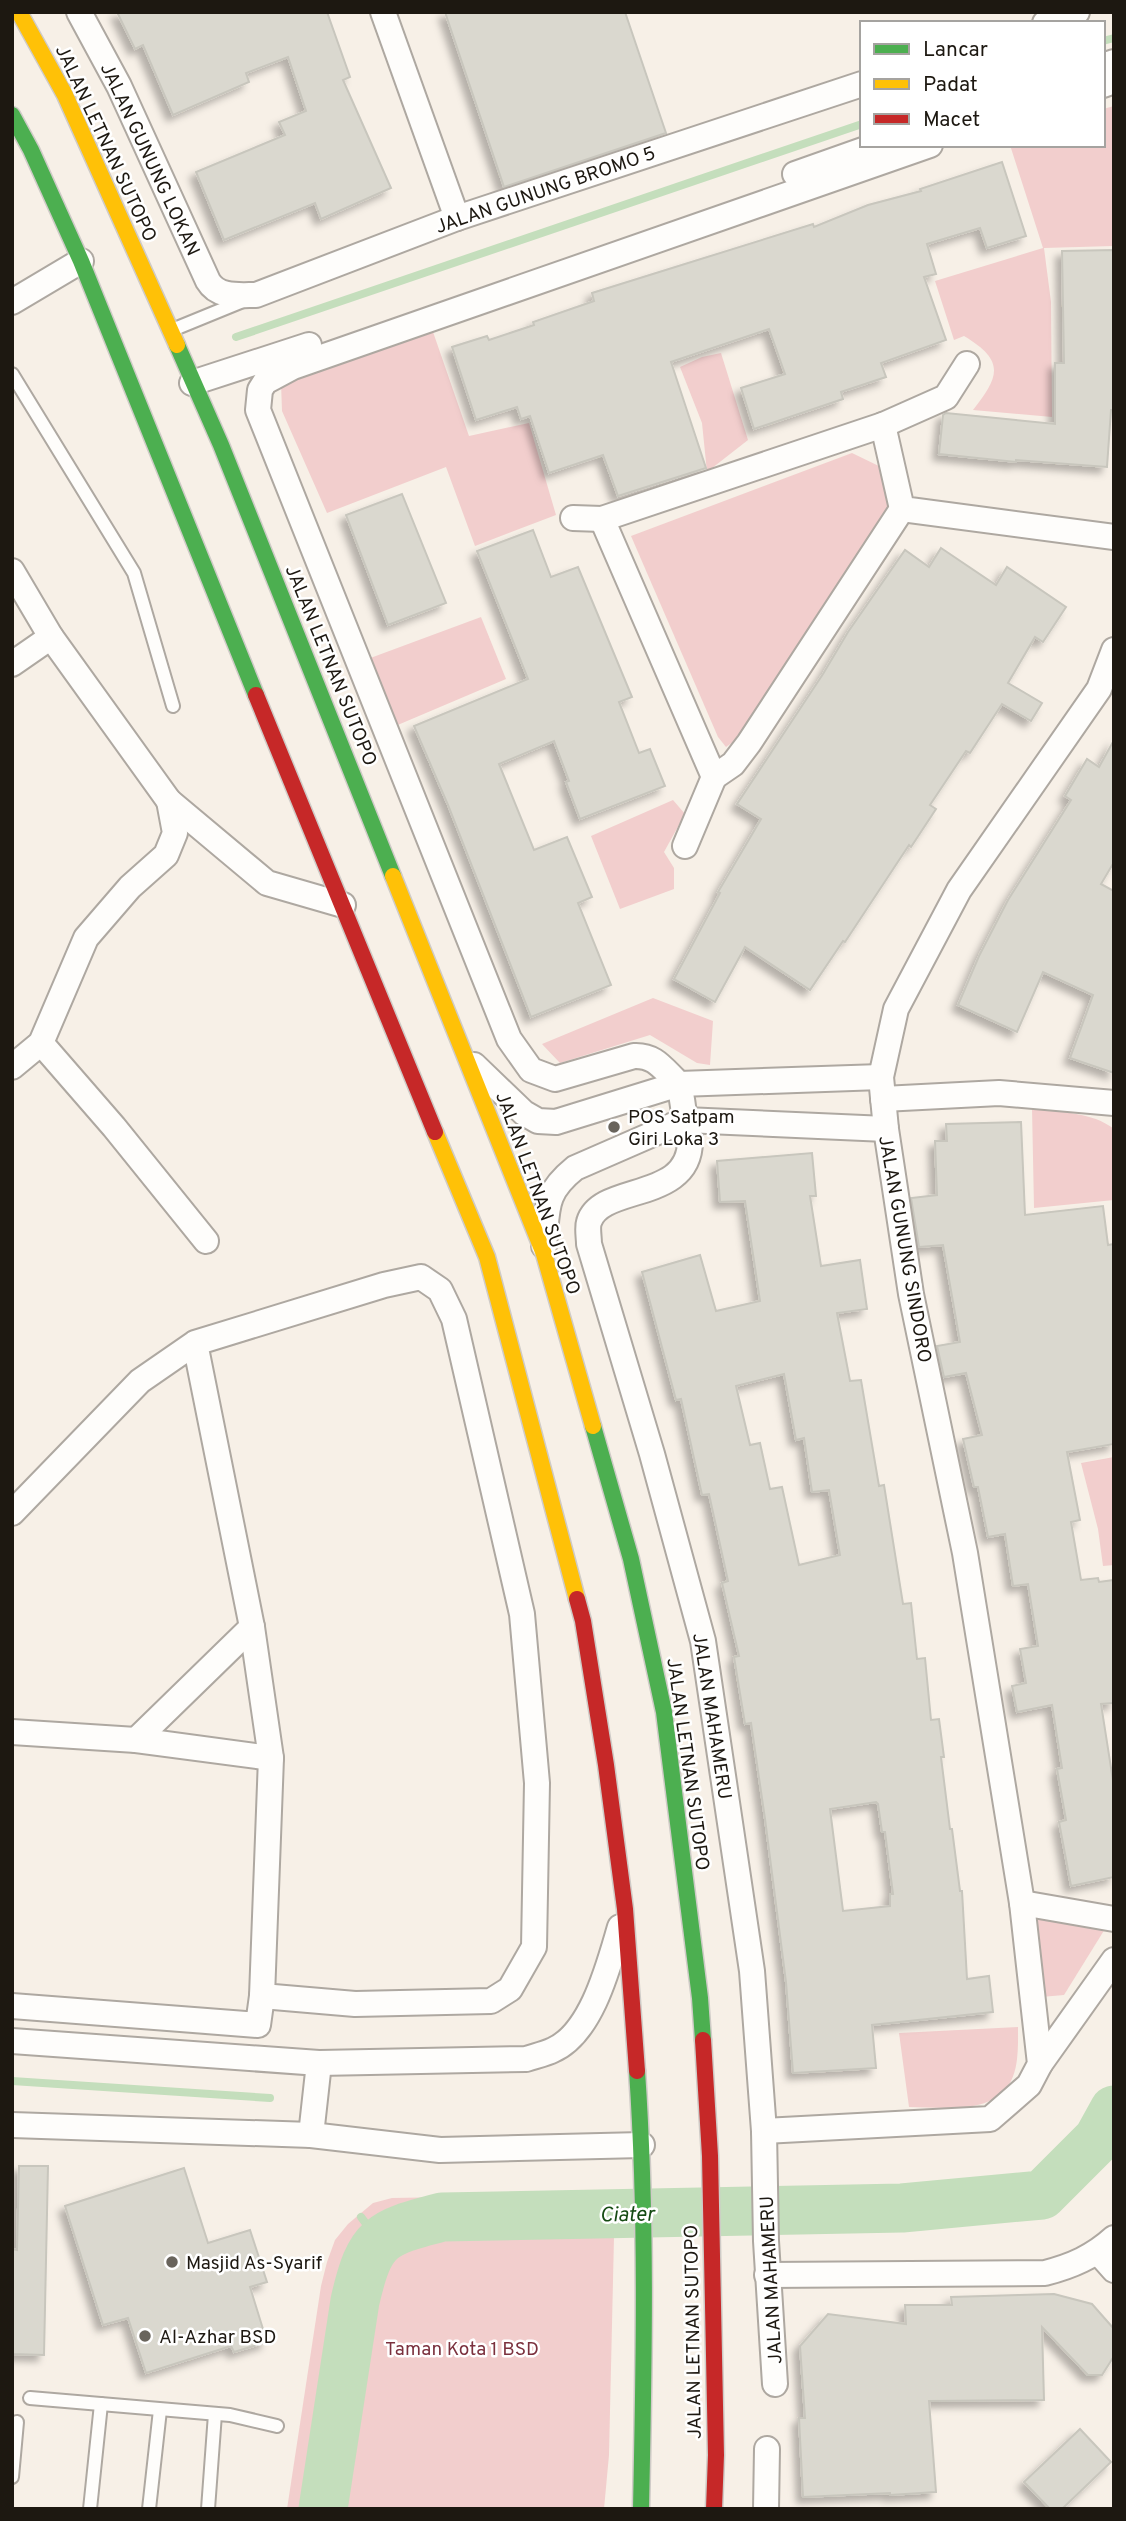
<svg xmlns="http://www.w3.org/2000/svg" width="1126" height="2521" font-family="Overpass,sans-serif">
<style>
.green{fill:#f2cecd}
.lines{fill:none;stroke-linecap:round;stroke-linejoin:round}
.stream{stroke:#c4debc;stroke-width:8}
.river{stroke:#c4debc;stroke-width:49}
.building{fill:#dad8cf;stroke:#c8c6bd;stroke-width:2;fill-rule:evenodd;filter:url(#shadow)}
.lane-casing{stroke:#aea8a1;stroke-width:16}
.street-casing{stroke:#aea8a1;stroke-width:28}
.fast-casing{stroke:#cfcbc7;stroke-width:19}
.slow-casing{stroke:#cfcbc7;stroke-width:19}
.jam-casing{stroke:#cfcbc7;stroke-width:19}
.lane{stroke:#fefdfb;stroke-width:12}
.street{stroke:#fefdfb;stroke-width:24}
.fast{stroke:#4caf50;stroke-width:16}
.slow{stroke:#ffc107;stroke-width:16}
.jam{stroke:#c62828;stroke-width:16}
.poi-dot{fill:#69645c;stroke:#fff;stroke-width:2.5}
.labels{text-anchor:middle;stroke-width:5;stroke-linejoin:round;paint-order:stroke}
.street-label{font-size:19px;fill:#1d1811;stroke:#fff}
.poi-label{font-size:19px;fill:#1d1811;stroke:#fff;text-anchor:start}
.park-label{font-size:19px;fill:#7b313e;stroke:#fff}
.water-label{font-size:21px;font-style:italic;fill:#154b13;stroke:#fff}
</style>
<defs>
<filter id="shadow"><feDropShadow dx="-6" dy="6" stdDeviation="3.5" flood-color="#0004"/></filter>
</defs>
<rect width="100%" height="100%" fill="#f7f0e7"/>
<g class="green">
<path d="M 1114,106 L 1114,246 L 1044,248 L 1051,302 L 1052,417 L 973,410 C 999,377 1006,361 964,336 L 954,340 L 935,281 L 1043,248 L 1010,145 L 1103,145 L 1103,109 Z"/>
<path d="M 432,329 L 469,436 L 529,423 L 556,515 L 475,546 L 446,467 L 327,513 L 282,411 L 281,383 Z"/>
<path d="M 721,353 L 748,440 L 707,472 L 702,423 L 680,367 L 702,357 Z"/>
<path d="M 852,453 L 885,469 L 891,510 L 739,738 L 726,747 L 718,737 L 631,536 Z"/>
<path d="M 481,617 L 506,679 L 393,727 L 365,660 Z"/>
<path d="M 673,800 L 685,814 L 664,852 L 674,868 L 674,889 L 620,909 L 591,836 Z"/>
<path d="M 653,998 L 713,1021 L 710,1065 L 697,1063 L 650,1035 L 560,1063 L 542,1044 Z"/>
<path d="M 1032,1108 C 1058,1112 1093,1112 1114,1129 L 1114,1200 L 1034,1208 Z"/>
<path d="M 1114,1457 L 1114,1565 L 1103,1566 L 1098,1529 L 1081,1463 Z"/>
<path d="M 1032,1912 L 1113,1916 L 1064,1995 L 1041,1997 Z"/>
<path d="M 1018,2027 C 1018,2044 1019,2065 1011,2081 C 993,2116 941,2107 909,2107 L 899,2033 Z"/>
<path d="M 615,2194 L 609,2455 L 604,2509 L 287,2509 L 321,2286 L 327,2262 L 335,2240 L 348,2224 L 373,2203 L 392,2198 Z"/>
</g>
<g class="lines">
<g class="stream">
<path d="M 1103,41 L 1114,38"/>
<path d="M 236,337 L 862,124"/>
<path d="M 12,2081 L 270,2098"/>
<path d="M 361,2217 L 379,2241"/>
</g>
<path class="river" d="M 323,2509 L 355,2301 C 370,2236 380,2233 442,2217 L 902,2208 L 1042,2195 L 1098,2139 L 1114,2110"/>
</g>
<g class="building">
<path d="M 117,12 L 327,12 L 350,77 L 343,80 L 391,188 L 321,219 L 315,203 L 224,240 L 196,172 L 285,135 L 279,122 L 306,111 L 288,57 L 246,73 L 249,82 L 173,115 L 143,45 L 135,49 Z"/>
<path d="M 445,12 L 625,12 L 666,133 L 504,187 Z"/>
<path d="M 1002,162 L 1026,236 L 987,248 L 980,228 L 927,244 L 936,274 L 924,277 L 946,340 L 881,363 L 886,377 L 841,392 L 843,399 L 754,429 L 741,388 L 785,374 L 769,329 L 671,362 L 706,468 L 618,496 L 603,455 L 549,473 L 530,416 L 521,419 L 517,407 L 476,420 L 452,347 L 487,336 L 489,340 L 534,325 L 533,322 L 594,301 L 592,293 L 813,224 L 814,227 L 868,205 L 921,191 L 920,189 Z"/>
<path d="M 1114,250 L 1114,410 L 1111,410 L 1107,467 L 1016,460 L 1016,462 L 939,454 L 943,415 L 946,413 L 1055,424 L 1055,363 L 1064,363 L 1062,251 Z"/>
<path d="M 402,494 L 446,603 L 388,625 L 346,515 Z"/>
<path d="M 533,530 L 551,577 L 578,567 L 632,697 L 619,702 L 639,753 L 650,749 L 665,786 L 580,819 L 566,782 L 569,781 L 554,741 L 499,764 L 534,850 L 567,837 L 592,897 L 578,903 L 611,985 L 531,1017 L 448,805 L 414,726 L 528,679 L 477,551 Z"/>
<path d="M 941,548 L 996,585 L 1007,567 L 1066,607 L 1043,642 L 1035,637 L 1008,683 L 1042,703 L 1031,721 L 1002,704 L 970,753 L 966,751 L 930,805 L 936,809 L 911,847 L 909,845 L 845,942 L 843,941 L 810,990 L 745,947 L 715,1002 L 674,979 L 720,893 L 718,892 L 761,819 L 737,804 L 823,674 L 848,632 L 905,550 L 929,567 Z"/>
<path d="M 1114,740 L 1114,862 L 1101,884 L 1114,891 L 1114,1073 L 1070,1058 L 1093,995 L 1043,972 L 1017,1032 L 958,1005 L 979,956 L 1008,900 L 1071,800 L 1065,796 L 1087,759 L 1099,767 Z"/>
<path d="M 1021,1122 L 1025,1215 L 1103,1206 L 1108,1245 L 1114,1244 L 1114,1444 L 1067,1452 L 1080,1520 L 1071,1522 L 1081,1580 L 1098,1578 L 1099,1582 L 1114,1580 L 1114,1703 L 1101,1704 L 1114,1787 L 1114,1877 L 1071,1886 L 1059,1822 L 1066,1820 L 1057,1769 L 1062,1768 L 1052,1705 L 1017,1712 L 1012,1686 L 1026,1683 L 1020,1649 L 1038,1646 L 1028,1584 L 1013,1586 L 1005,1534 L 988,1537 L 978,1487 L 974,1487 L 963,1439 L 982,1435 L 966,1373 L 944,1377 L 937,1346 L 960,1342 L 943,1245 L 919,1247 L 911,1198 L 937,1195 L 935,1141 L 947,1141 L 946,1124 Z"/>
<path d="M 812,1153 L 816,1196 L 810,1196 L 821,1266 L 860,1260 L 867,1309 L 837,1313 L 850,1381 L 861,1380 L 879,1486 L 884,1485 L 903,1604 L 911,1603 L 917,1659 L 925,1658 L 931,1720 L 939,1719 L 944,1757 L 941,1757 L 950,1829 L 952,1829 L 960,1891 L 962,1891 L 967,1979 L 989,1976 L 993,2012 L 872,2025 L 876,2068 L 793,2073 L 786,1982 L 765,1819 L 751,1723 L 745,1724 L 734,1657 L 739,1656 L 722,1583 L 728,1581 L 709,1494 L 702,1495 L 681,1399 L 676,1400 L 642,1272 L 700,1255 L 716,1311 L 760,1301 L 745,1201 L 720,1202 L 717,1161 ZM 784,1374 L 796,1440 L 804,1438 L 812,1492 L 829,1490 L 840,1555 L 799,1565 L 782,1487 L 770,1489 L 760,1443 L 750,1445 L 736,1386 ZM 876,1802 L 878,1804 L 882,1832 L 885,1832 L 893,1894 L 890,1894 L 890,1906 L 843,1911 L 830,1809 Z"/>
<path d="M 19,2166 L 48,2166 L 44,2355 L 12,2354 L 12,2249 L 17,2250 Z"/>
<path d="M 184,2168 L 208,2243 L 250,2230 L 267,2282 L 250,2287 L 267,2342 L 234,2352 L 231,2346 L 146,2373 L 128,2318 L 103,2325 L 65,2206 Z"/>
<path d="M 1054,2294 L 1092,2304 L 1114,2329 L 1114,2356 L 1102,2375 L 1088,2375 L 1042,2327 L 1044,2400 L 929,2401 L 936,2492 L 890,2495 L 890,2493 L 803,2497 L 799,2418 L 805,2418 L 800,2346 L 828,2314 L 906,2324 L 905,2305 L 952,2305 L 951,2297 Z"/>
<path d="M 1080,2429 L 1111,2462 L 1062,2509 L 1050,2509 L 1024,2482 Z"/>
</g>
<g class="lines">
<g class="lane-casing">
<g id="lane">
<path d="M 172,330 L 243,301"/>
<path d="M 12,374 L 134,573 L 173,706"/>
<path d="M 30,2398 L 230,2415 L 277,2426"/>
<path d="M 12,2477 L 17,2422"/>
<path d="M 90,2509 L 101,2404"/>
<path d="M 149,2509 L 160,2410"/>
<path d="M 208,2509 L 215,2414"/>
</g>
</g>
<g class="street-casing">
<g id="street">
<path d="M 79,12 L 119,86 L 208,281 C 218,298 239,295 256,295 L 457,218 L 862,84"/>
<path d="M 383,12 L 457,218"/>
<path d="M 1045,23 L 1077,12"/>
<path d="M 1103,66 L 1114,62"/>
<path d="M 1103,85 L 1114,81"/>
<path d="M 795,174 L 877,145"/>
<path d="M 12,302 L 81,261"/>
<path d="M 192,383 L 309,345"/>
<path d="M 883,425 L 902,509 L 1114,537"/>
<path d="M 902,509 L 749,743 L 733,764 L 714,777 L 602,519 L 883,425 L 946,397 L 967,364"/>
<path d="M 573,518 L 602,519"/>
<path d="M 12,571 L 51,637"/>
<path d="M 12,664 L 51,637 L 169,801 L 267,883 L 343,905"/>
<path d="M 685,846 L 714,777"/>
<path d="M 41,1043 L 114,1127 L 206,1241"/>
<path d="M 474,1065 L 524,1113 L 538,1121 L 556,1122 L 679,1084 L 881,1077"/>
<path d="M 12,1067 L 41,1043 L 86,938 L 130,887 L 166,855 L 175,833 L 169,801"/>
<path d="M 883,1099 L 999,1093 L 1114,1103"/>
<path d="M 544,1246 C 548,1208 543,1194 575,1168 L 685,1120 L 886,1129"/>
<path d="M 12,1513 L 140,1381 L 195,1343 L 384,1285 L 421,1277 L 440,1290 L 454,1319 L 522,1614 L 537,1783 L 534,1947 L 510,1989 L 491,2001 L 355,2004 L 262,1996 L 271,1758 L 252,1627 L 195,1343"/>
<path d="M 12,1732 L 136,1740 L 271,1758"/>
<path d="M 136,1740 L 252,1627"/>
<path d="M 1022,1903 L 965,1553 L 911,1294 L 886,1129 L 881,1077 L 896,1009 L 959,890 L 1099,689 L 1114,650"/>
<path d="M 12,2006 L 258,2025 L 262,1996"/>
<path d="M 12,2041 L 319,2063 L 526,2059 C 535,2056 545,2054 553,2050 C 592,2033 609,1964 620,1927"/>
<path d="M 1040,2064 L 1114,1960"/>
<path d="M 12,2125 L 311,2135 L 440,2150 L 642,2145"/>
<path d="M 764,2131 L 990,2119 L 1029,2085 L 1040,2064 L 1022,1903 L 1114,1919"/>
<path d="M 311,2135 L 319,2063"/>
<path d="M 1098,2252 L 1114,2270"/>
<path d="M 767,2275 L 1045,2273 C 1072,2266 1093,2257 1114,2238"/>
<path d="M 775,2384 L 766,2241 L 764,2131 L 752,1971 L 703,1641 L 652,1454 L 589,1244 C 589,1237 587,1228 589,1222 C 601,1183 691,1203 690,1140 C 690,1133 686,1125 685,1119 C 682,1106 683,1088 674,1079 C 661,1066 653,1055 634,1056 L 555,1079 L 531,1070 L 509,1039 L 258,410 L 260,390 L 265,382 L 293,367 L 930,145"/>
<path d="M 766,2509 L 767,2449"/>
</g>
</g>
<g class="fast-casing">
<g id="fast">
<path d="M 12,115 L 31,150 L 81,261 L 256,695"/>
<path d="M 177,345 L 221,445 L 393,876"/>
<path d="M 593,1426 L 631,1559 L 664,1712 L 700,1998 L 703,2040"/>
<path d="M 637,2071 C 647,2217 644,2363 641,2509"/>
</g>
</g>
<g class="slow-casing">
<g id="slow">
<path d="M 19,12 L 65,95 L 177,345"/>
<path d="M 393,876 L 544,1254 L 593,1426"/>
<path d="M 435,1132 L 487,1257 L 577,1599"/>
</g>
</g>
<g class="jam-casing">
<g id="jam">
<path d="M 256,695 L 435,1132"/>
<path d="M 577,1599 L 583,1621 L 606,1765 L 625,1909 L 637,2071"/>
<path d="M 703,2040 L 710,2156 L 716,2455 L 714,2509"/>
</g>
</g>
<use href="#lane" class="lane"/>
<use href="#street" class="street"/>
<use href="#fast" class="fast"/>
<use href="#slow" class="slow"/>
<use href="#jam" class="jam"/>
</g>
<g class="poi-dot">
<circle cx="614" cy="1127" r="7"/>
<circle cx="172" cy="2262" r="7"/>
<circle cx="145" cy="2336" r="7"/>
</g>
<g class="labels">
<g class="street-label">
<text transform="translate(107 143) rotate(65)" y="7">JALAN LETNAN SUTOPO</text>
<text transform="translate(151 159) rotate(65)" y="7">JALAN GUNUNG LOKAN</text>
<text transform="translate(545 189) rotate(-19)" y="7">JALAN GUNUNG BROMO 5</text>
<text transform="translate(332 665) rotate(68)" y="7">JALAN LETNAN SUTOPO</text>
<text transform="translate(539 1193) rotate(70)" y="7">JALAN LETNAN SUTOPO</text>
<text transform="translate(906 1249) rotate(80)" y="7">JALAN GUNUNG SINDORO</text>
<text transform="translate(713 1716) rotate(81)" y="7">JALAN MAHAMERU</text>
<text transform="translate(689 1764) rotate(82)" y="7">JALAN LETNAN SUTOPO</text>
<text transform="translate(770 2280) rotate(-93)" y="7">JALAN MAHAMERU</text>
<text transform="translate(692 2332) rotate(-91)" y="7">JALAN LETNAN SUTOPO</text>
</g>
<g class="poi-label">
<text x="628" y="1123">POS Satpam<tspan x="628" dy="22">Giri Loka 3</tspan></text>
<text x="186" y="2269">Masjid As-Syarif</text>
<text x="159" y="2343">Al-Azhar BSD</text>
</g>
<g class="park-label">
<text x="462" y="2355">Taman Kota 1 BSD</text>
</g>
<g class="water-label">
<text transform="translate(627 2214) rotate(-1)" y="7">Ciater</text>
</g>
</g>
<rect width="1126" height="2521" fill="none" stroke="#1d1811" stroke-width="28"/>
<rect x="860" y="21" width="245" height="126" fill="#ffffff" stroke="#a5a3a0" stroke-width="2"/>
<rect x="874" y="44" width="35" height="10" fill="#4caf50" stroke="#a5a3a0" stroke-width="2"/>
<text x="923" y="56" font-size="21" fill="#1d1811">Lancar</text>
<rect x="874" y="79" width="35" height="10" fill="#ffc107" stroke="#a5a3a0" stroke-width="2"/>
<text x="923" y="91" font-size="21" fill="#1d1811">Padat</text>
<rect x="874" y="114" width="35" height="10" fill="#c62828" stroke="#a5a3a0" stroke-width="2"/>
<text x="923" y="126" font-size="21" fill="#1d1811">Macet</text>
</svg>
